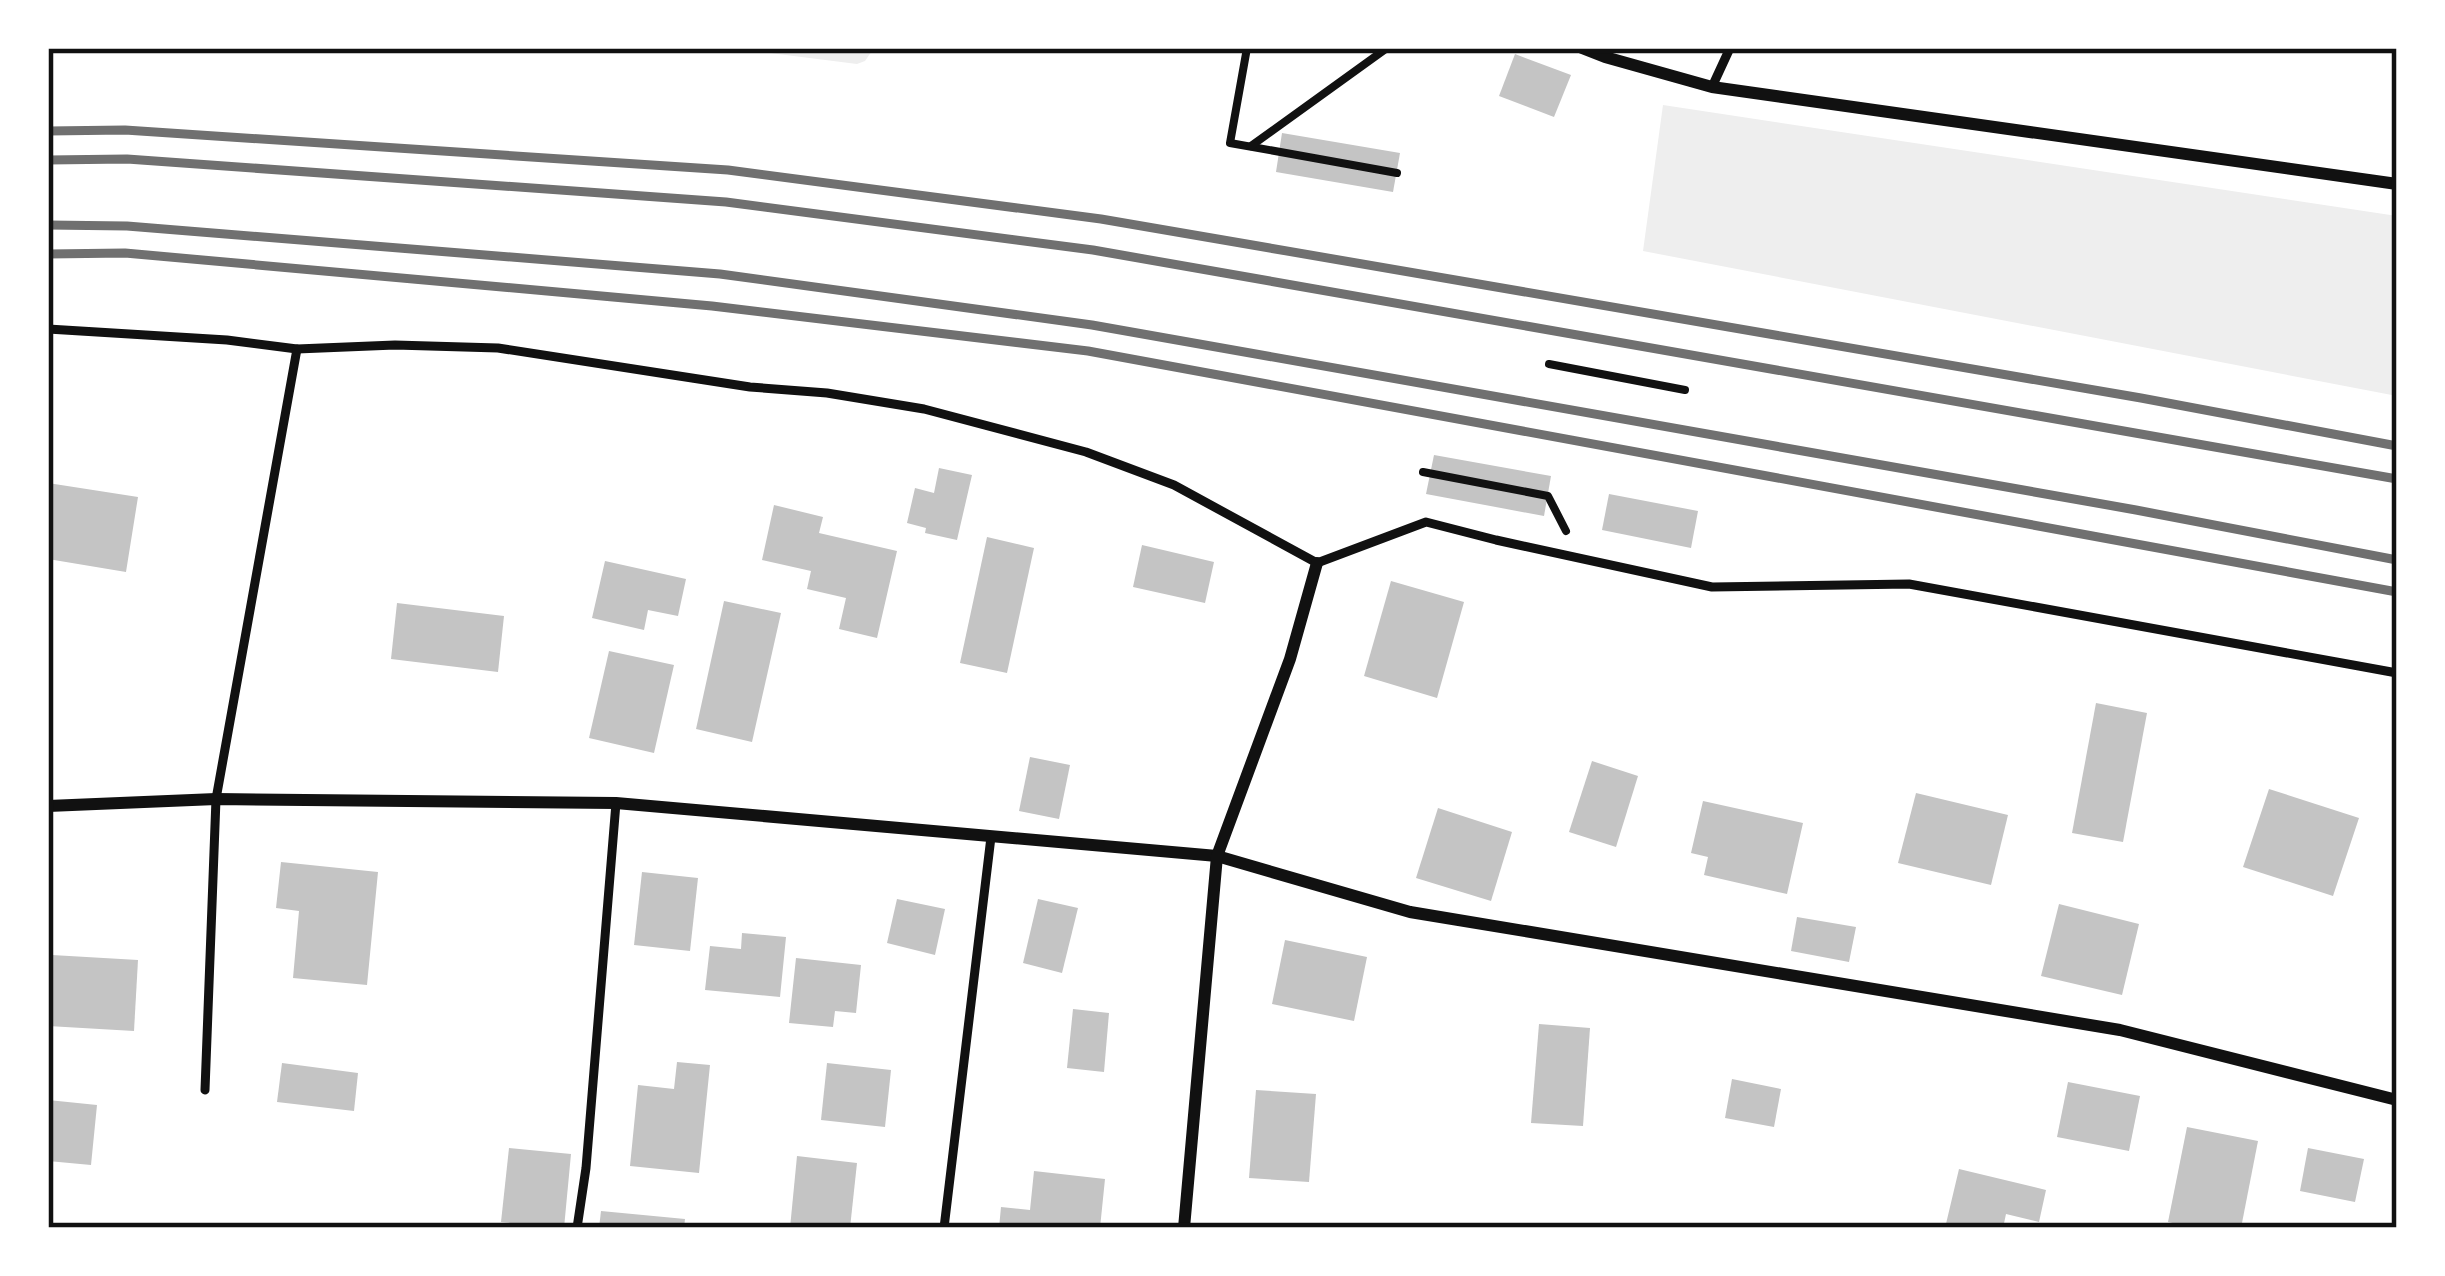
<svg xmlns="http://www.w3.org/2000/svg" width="2445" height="1276" font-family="Lora,serif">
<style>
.green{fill:#eee}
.building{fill:#c4c4c4}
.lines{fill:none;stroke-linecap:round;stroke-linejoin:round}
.path{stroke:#111;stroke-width:8}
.service{stroke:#111;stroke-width:9}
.minor{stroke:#111;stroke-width:12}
.rail{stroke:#707070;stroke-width:9}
.neatline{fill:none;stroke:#111;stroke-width:4.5}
</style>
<rect width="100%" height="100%" fill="#fff"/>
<g class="green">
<path d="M 731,48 L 874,48 L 865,61 L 857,64 Z"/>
<path d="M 1663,105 L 2397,216 L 2397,396 L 1643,251 Z"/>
</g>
<g class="building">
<path d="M 1515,54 L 1571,75 L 1554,117 L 1499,96 Z"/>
<path d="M 1282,133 L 1400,153 L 1393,192 L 1276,172 Z"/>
<path d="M 1434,455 L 1551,476 L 1544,516 L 1426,494 Z"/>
<path d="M 939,468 L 972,475 L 957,540 L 925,533 L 926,528 L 907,523 L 915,488 L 934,493 Z"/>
<path d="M 48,483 L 138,497 L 126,572 L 48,559 L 51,540 L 48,539 Z"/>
<path d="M 1609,494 L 1698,511 L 1691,548 L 1602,530 Z"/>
<path d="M 774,505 L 823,517 L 819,533 L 897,551 L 877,638 L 839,629 L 846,598 L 807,589 L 811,571 L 762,560 Z"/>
<path d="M 987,537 L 1034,548 L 1007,673 L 960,663 Z"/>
<path d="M 1142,545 L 1214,562 L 1205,603 L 1133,587 Z"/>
<path d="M 605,561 L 686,579 L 678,616 L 648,610 L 644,630 L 592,618 Z"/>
<path d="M 1391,581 L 1464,602 L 1437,698 L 1364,676 Z"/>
<path d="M 724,601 L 781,613 L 752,742 L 696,729 Z"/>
<path d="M 397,603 L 504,616 L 498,672 L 391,659 Z"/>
<path d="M 609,651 L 674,665 L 654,753 L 589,738 Z"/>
<path d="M 2096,703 L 2147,713 L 2123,842 L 2072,833 Z"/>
<path d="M 1030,757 L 1070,765 L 1059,819 L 1019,811 Z"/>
<path d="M 1592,761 L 1638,776 L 1616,847 L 1569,832 Z"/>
<path d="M 2269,789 L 2359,818 L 2333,896 L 2243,867 Z"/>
<path d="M 1916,793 L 2008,815 L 1991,885 L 1898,863 Z"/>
<path d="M 1703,801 L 1803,823 L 1787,894 L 1704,875 L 1708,857 L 1691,853 Z"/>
<path d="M 1438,808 L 1512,832 L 1491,901 L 1416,878 Z"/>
<path d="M 281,862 L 378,872 L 367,985 L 293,978 L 299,911 L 276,908 Z"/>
<path d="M 642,872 L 698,878 L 690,951 L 634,945 Z"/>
<path d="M 897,899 L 945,909 L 935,955 L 887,943 Z"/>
<path d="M 1038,899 L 1078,908 L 1062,973 L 1023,963 Z"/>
<path d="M 2059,904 L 2139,924 L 2122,995 L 2041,976 Z"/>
<path d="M 1797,917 L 1856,927 L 1849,962 L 1791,951 Z"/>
<path d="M 742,933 L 786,937 L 780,997 L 705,990 L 710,946 L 741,949 Z"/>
<path d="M 1285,940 L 1367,957 L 1354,1021 L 1272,1004 Z"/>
<path d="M 52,955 L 138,960 L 134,1031 L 48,1026 Z"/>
<path d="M 796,958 L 861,965 L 856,1013 L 835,1011 L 833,1027 L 789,1023 Z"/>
<path d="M 1073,1009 L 1109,1013 L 1104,1072 L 1067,1068 Z"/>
<path d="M 1539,1024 L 1590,1028 L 1583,1126 L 1531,1123 Z"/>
<path d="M 677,1062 L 710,1065 L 699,1173 L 630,1166 L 638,1085 L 674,1089 Z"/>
<path d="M 282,1063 L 358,1073 L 354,1111 L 277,1102 Z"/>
<path d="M 827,1063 L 891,1070 L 885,1127 L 821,1120 Z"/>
<path d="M 1732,1079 L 1781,1089 L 1774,1127 L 1725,1118 Z"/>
<path d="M 2068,1082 L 2140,1096 L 2129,1151 L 2057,1137 Z"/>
<path d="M 1256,1090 L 1316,1094 L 1309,1182 L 1249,1178 Z"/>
<path d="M 48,1100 L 97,1105 L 91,1165 L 48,1161 Z"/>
<path d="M 2187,1127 L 2258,1141 L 2241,1228 L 2195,1228 L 2168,1222 Z"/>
<path d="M 509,1148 L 571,1154 L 564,1228 L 501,1222 Z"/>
<path d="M 2308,1148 L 2364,1159 L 2355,1202 L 2300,1191 Z"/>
<path d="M 797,1156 L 857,1163 L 850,1228 L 790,1228 Z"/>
<path d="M 1959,1169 L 2046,1190 L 2039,1222 L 2006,1214 L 2003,1228 L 1945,1228 Z"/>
<path d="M 1034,1171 L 1105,1179 L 1100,1228 L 999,1228 L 1001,1207 L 1030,1210 Z"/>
<path d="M 601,1211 L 685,1219 L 684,1228 L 599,1228 Z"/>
</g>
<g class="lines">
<g class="path">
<path d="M 1247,48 L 1230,143 L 1397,173"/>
<path d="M 1251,146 L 1387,48"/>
<path d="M 1549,364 L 1685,390"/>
<path d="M 1423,472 L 1548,496 L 1566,531"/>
</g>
<g class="service">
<path d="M 1712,87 L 1730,48"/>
<path d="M 48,329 L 227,340 L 297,349 L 395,345 L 498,348 L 750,387 L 827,393 L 924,409 L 1086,452 L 1174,485 L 1317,563 L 1426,522 L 1496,540 L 1712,587 L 1909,584 L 2397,673"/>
<path d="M 205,1090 L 216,799 L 297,349"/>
<path d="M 577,1228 L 586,1168 L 616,803"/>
<path d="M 944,1228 L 991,837"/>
</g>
<g class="minor">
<path d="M 1582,48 L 1605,57 L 1712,87 L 2397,184"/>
<path d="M 48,806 L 216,799 L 616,803 L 1217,856 L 1410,912 L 2120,1030 L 2397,1100"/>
<path d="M 1184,1228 L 1217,856 L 1290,659 L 1317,563"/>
</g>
<g class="rail">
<path d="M 48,131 L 125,130 L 728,170 L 1101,219 L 2141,398 L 2397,446"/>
<path d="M 48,160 L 127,159 L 726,202 L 1093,250 L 2397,479"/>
<path d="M 48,225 L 127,226 L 720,274 L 1092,325 L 2136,510 L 2397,560"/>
<path d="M 48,254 L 125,253 L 712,306 L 1088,351 L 2397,592"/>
</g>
</g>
<rect width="2445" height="1276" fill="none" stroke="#ffffff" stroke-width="102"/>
<rect x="51" y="51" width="2343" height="1174" class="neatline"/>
</svg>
